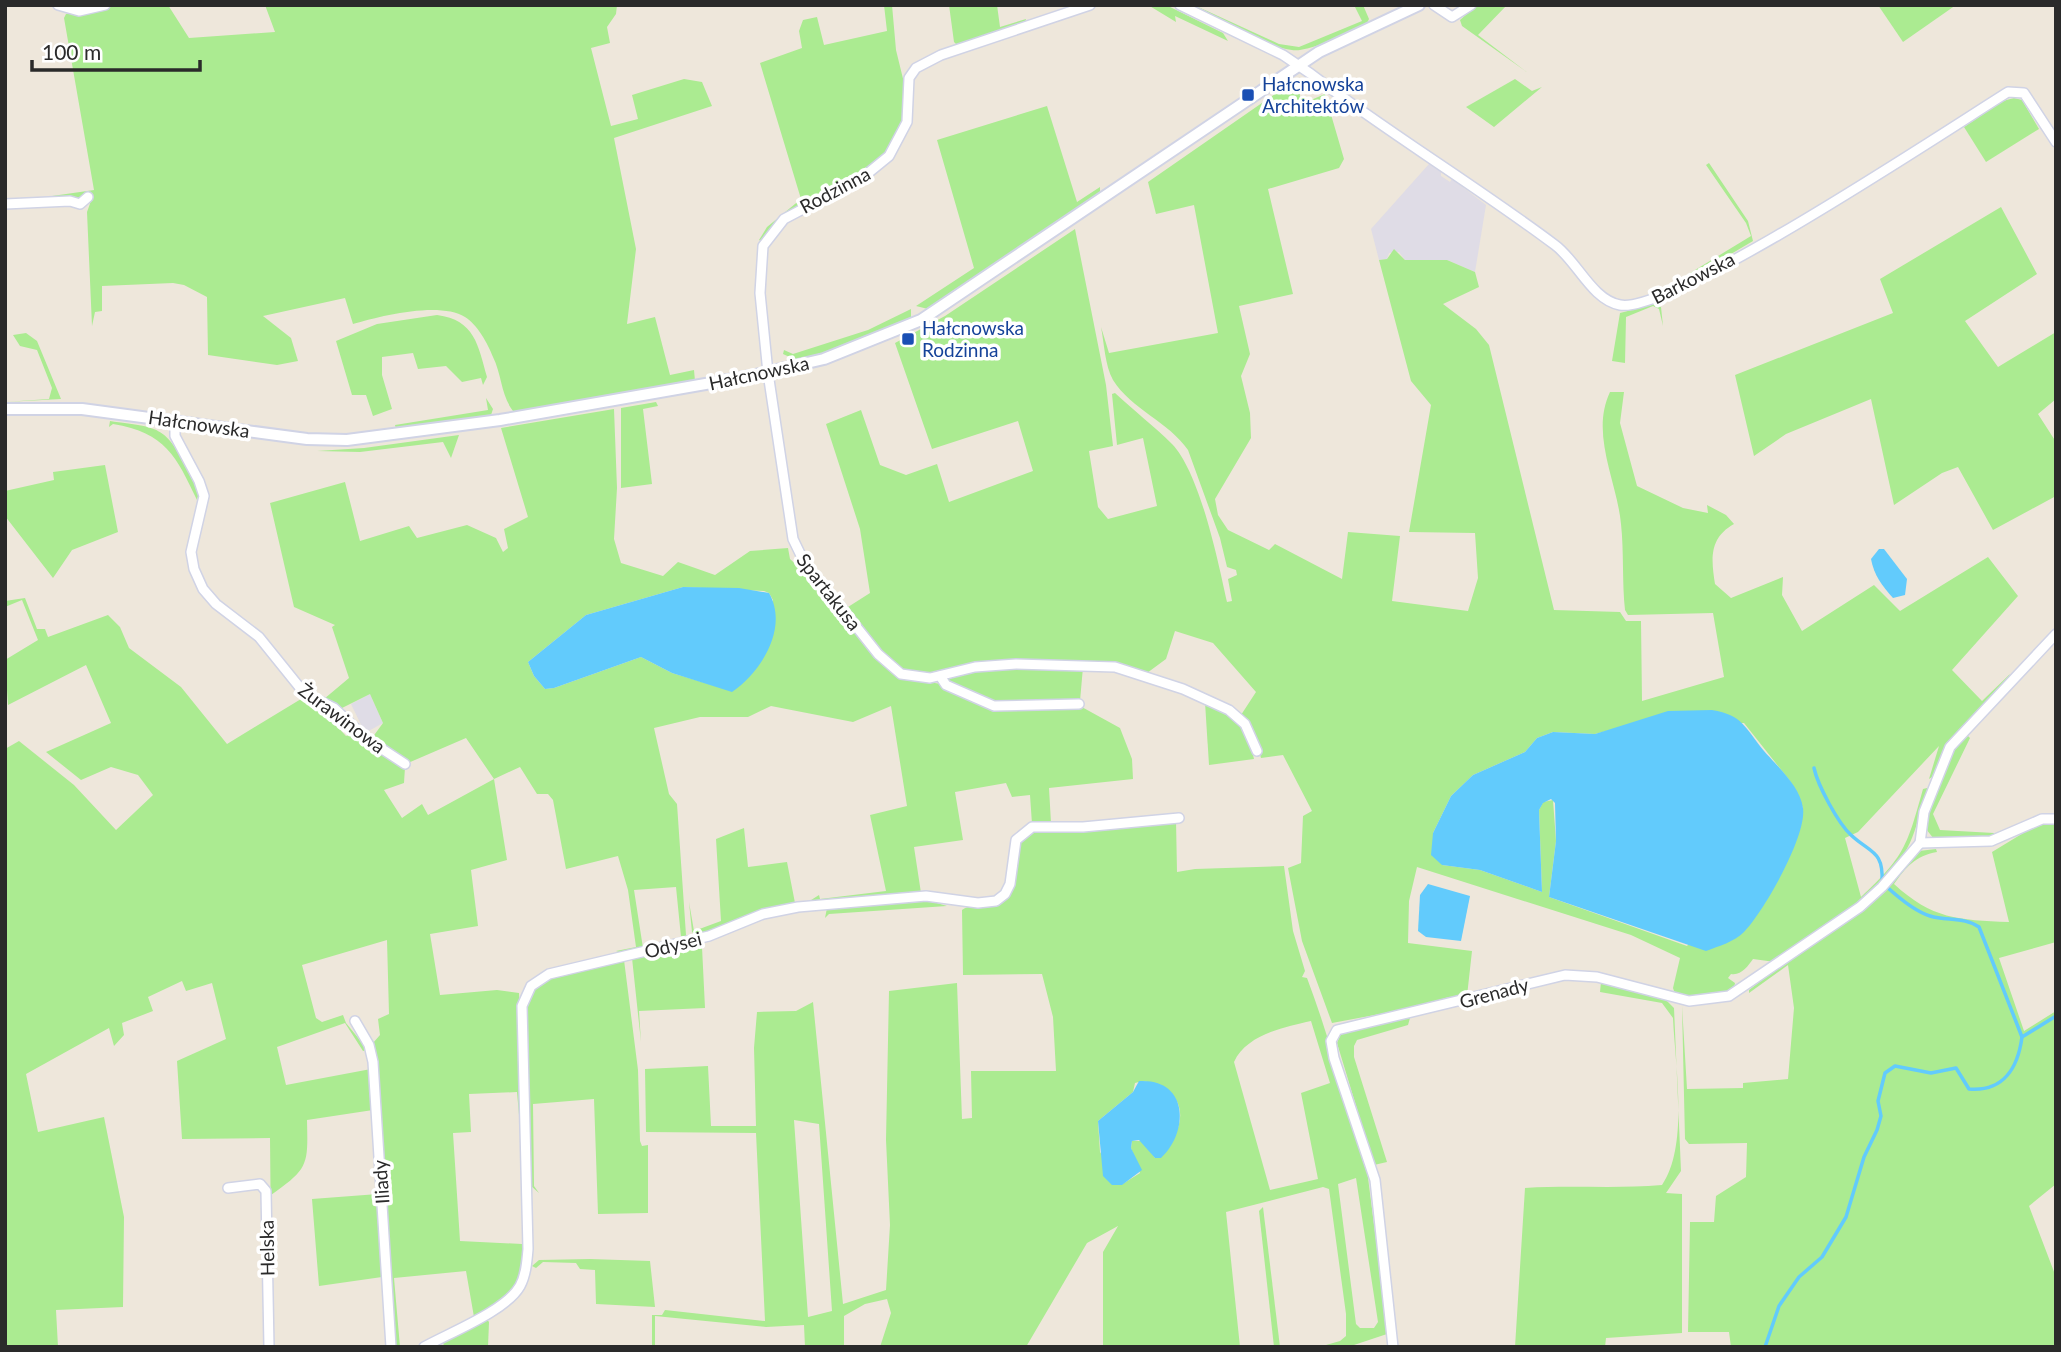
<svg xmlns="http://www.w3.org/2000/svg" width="2061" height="1352" font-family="Lato,sans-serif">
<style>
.industrial{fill:#dfdce6}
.green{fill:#abeb91;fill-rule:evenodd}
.water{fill:#62cbfc}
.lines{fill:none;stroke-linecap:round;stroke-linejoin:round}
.stream{stroke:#62cbfc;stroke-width:3.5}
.minor-casing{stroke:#d0d3e5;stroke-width:12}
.tertiary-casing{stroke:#d0d3e5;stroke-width:14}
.minor{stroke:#fff;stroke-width:9}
.tertiary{stroke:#fff;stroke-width:10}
.transit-dot{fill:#1a4fb4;stroke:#fff;stroke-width:2.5}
.labels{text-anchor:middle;stroke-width:7;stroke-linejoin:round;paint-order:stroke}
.transit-label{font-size:19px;fill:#164399;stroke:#fff;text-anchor:start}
.street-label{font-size:19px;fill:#2a2a2a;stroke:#fff}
</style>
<rect width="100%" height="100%" fill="#eee7db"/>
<g class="industrial">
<path d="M 1429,164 L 1441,172 L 1441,176 L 1450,182 L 1452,179 L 1486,205 L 1475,272 L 1447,260 L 1405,260 L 1399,252 L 1389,253 L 1387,259 L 1379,260 L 1371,229 Z"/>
<path d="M 370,694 L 383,723 L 365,733 L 351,704 Z"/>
</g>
<g class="green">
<path d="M 112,5 L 168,5 L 189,38 L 275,32 L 265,5 L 617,5 L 616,14 L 607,27 L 610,43 L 591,48 L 611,126 L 638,119 L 632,95 L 684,79 L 702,82 L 712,106 L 614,138 L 636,249 L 627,324 L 655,317 L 670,375 L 694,370 L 695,381 L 514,412 C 501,397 502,375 493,357 C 488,344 477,324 465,317 C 440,301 380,316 353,324 L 345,298 L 263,316 L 291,338 L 298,361 L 277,365 L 208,355 L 207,297 L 184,285 L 173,283 L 102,286 L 102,311 L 95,312 L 92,326 L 87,212 L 92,198 L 52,196 L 94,190 L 64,18 L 66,14 L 95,12 Z"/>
<path d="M 884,5 L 892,5 L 896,50 L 906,91 L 903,124 L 888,151 L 872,167 L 793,210 L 763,242 L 759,240 L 767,227 L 801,199 L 760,63 L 802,48 L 799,31 L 803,20 L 817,17 L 824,45 L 887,31 Z"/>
<path d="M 949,5 L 997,5 L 1000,27 L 1026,19 L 1025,23 L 958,46 L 954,42 Z"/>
<path d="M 1148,5 L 1166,5 L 1223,33 L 1228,41 L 1175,16 L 1176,22 Z"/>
<path d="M 1194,5 L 1279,44 L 1299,47 L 1362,21 L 1354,5 L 1363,5 L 1369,19 L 1367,23 C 1346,32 1322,47 1300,50 C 1272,53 1220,18 1194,5 Z"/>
<path d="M 1477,5 L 1507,5 L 1478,35 L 1528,73 L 1462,26 L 1460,20 Z"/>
<path d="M 1878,5 L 1956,5 L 1903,42 Z"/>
<path d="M 1298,78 L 1314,85 L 1299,87 L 1300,97 L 1311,100 L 1325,94 L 1344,159 L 1339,168 L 1268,189 L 1293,294 L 1239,306 L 1250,354 L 1241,376 L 1250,413 L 1251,438 L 1215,499 L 1218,515 L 1228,530 L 1269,550 L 1275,544 L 1342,579 L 1348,532 L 1400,536 L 1392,601 L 1468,611 L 1478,578 L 1475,533 L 1409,532 L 1431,405 L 1411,381 L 1379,260 L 1387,259 L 1394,249 L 1405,260 L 1447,260 L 1475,272 L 1479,287 L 1443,304 L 1476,329 L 1489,345 L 1554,610 L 1620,612 L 1626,621 L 1641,621 L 1642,701 L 1724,677 L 1713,613 L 1628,615 L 1625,610 C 1622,582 1624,552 1621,524 C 1617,481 1590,434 1610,392 L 1624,392 L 1620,423 L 1637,486 L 1683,508 L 1708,513 L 1707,505 L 1726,515 L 1734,524 C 1709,538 1711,559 1715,584 L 1731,598 L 1783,577 L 1782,595 L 1802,631 L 1874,585 L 1900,611 L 1988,557 L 2018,596 L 1952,670 L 1982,701 L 2010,674 L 2008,678 L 1958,731 L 1932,777 L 1929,779 L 1939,746 L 1858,832 L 1845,838 L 1861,897 C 1905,856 1907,846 1923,789 L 1927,788 C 1928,799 1921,808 1918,819 C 1902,890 1828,921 1775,962 L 1753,959 C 1748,966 1741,976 1731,974 L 1728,978 L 1735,983 L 1734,988 C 1715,997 1695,998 1675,994 L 1673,988 L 1680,958 L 1631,935 L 1417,867 L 1409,901 L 1408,943 L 1472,951 L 1467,996 L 1449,997 L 1412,1008 L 1332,1023 L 1302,941 L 1288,868 L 1301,863 L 1303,816 L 1312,811 L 1283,755 L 1261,758 L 1254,733 L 1241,715 L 1256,692 L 1213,643 L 1175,631 L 1166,659 L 1147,673 L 1102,662 L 1016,661 L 919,676 L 894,666 L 802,555 L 810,553 L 813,565 L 848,607 L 870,593 L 860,529 L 826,424 L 861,410 L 880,465 L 906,475 L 937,464 L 949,502 L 1033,471 L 1018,421 L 932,449 L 895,343 L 945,316 L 1075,229 L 1106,385 L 1113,446 L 1089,451 L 1098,507 L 1108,519 L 1157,506 L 1143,438 L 1117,445 L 1112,394 L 1115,393 C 1133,410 1154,426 1172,444 C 1200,473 1218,561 1227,602 L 1232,601 L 1228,579 L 1237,575 L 1236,570 L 1227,567 L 1220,538 L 1188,450 C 1169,422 1131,409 1113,380 C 1105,366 1104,342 1101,327 L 1109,353 L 1218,333 L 1194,205 L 1156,214 L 1148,182 ZM 1744,723 L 1790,781 L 1803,808 L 1687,946 L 1549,897 L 1556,841 L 1553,800 L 1543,802 L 1539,810 L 1542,892 L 1480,870 L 1442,865 L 1433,833 L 1451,796 L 1473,775 L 1525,752 L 1537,738 L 1553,732 L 1595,734 L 1629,725 Z"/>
<path d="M 1515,79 L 1532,91 L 1542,87 L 1494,127 L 1466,107 Z"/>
<path d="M 2014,98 L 2022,100 L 2039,129 L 1986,162 L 1964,127 L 2003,101 Z"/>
<path d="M 1047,106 L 1077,202 L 1100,187 L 1100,194 L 928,309 L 916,306 L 974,268 L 937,140 Z"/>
<path d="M 1709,163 L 1748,221 L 1753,241 L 1675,287 L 1672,284 L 1751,236 L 1746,223 L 1706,165 Z"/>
<path d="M 2001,207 L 2037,274 L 1965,321 L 1998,367 L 2056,332 L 2056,399 L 2038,414 L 2056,442 L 2056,496 L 1993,530 L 1958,467 L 1942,473 L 1894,505 L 1871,399 L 1786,434 L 1754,456 L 1735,375 L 1893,313 L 1880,279 Z"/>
<path d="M 1655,304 L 1661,307 L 1663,326 L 1659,309 L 1653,306 L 1626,317 L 1625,363 L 1612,361 L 1620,313 Z"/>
<path d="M 911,309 L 911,318 L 850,345 L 796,360 L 783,354 L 784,350 L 793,354 L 868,330 Z"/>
<path d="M 437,315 C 475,320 478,345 487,377 L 483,385 L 481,378 L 462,382 L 446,366 L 418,369 L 413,353 L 382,357 L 382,375 L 392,409 L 373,416 L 366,395 L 352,395 L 336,341 L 377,324 Z"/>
<path d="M 26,333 L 37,341 L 61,399 L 5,402 L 49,399 L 52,388 L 37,350 L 20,346 L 13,335 Z"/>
<path d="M 486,398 L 493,409 L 491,415 L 396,429 L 395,425 L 488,410 Z"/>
<path d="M 656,402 L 658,406 L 643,409 L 652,484 L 621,488 L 621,408 Z"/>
<path d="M 614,409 L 617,488 L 614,539 L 621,563 L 663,576 L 678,562 L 715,575 L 750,551 L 788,548 L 790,559 L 824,590 L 865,642 L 910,679 L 941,684 L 976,702 L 1080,706 L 1120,728 L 1132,759 L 1133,779 L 1049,788 L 1051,823 L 1032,824 L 1030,795 L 1012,797 L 1006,783 L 955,792 L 963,840 L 914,847 L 921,893 L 808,902 L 819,895 L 820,899 L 886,891 L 870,815 L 907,806 L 891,706 L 853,722 L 771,706 L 748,717 L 700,717 L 654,728 L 669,794 L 677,804 L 686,935 L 685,938 L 669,941 L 681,937 L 676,887 L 634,890 L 643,948 L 622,953 L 616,951 L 636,947 L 628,890 L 618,856 L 566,869 L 553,800 L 548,794 L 537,794 L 520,767 L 494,779 L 507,860 L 471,870 L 478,926 L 430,934 L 440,995 L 497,990 L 519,993 L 524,1114 L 519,1115 L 517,1092 L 469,1094 L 471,1132 L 453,1133 L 460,1241 L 522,1244 L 522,1207 L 525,1208 C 524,1268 531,1285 474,1317 L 466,1271 L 394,1278 L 400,1347 L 396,1347 L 373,1043 L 380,1035 L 378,1019 L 389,1014 L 387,940 L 302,965 L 316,1018 L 322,1022 L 343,1015 L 346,1023 L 368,1050 L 363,1051 L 345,1023 L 277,1047 L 286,1085 L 371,1069 L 373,1110 L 307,1120 C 308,1165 309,1168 271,1195 L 271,1240 L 270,1138 L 182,1139 L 177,1061 L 226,1039 L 212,983 L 186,991 L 182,981 L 148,997 L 153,1011 L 122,1023 L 124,1035 L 114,1046 L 109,1028 L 26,1074 L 38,1132 L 104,1117 L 124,1217 L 123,1307 L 56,1310 L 58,1347 L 5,1347 L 5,749 L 19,741 L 74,785 L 116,830 L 153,795 L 138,775 L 111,767 L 81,780 L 46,752 L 111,723 L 86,665 L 8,705 L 5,660 L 38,640 L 22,600 L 5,607 L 5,601 L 25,598 L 37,629 L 45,629 L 48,637 L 108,615 L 120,627 L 129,648 L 181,687 L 227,744 L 301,699 L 330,709 L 333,713 L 329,718 L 346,736 L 354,733 L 405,767 L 404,783 L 384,790 L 402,818 L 422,804 L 428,815 L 494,779 L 466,738 L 408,763 L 372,738 L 383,723 L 370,694 L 342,708 L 324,699 L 349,678 L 332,627 L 335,625 L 294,607 L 270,503 L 345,482 L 360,541 L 409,526 L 417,538 L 467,525 L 496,538 L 503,552 L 508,548 L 504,529 L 528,517 L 501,428 ZM 683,587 L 764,591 L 769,593 L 773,600 L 732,691 L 672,673 L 641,657 L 554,688 L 545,689 L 534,676 L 528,662 L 586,615 Z"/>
<path d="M 110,421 C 159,428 164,425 188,469 C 194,478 201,490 197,500 C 176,456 166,433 113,424 L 109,427 Z"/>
<path d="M 459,435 L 451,458 L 443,442 L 360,452 L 317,451 L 364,448 Z"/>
<path d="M 105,465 L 118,532 L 72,550 L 53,578 L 5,516 L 5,491 L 54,480 L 53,472 Z"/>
<path d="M 1083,667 L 1080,701 L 1002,705 L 948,682 L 948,678 L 989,668 Z"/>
<path d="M 1205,702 C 1233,715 1247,728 1254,759 L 1209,765 Z"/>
<path d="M 1965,733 L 1970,738 L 1933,814 L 1940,830 L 1994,833 L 1996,836 L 1934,839 L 1926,829 L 1927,817 L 1956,744 Z"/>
<path d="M 1176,820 L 1177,872 L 1195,869 L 1284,866 L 1293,931 L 1305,971 L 1302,977 L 1307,978 C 1330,1039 1346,1101 1366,1162 L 1388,1334 L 1389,1347 L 1387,1334 L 1348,1347 L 1319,1347 L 1340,1341 L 1346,1336 L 1346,1314 L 1329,1189 L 1323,1187 L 1226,1212 L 1240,1347 L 1103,1347 L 1103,1252 L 1118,1226 L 1087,1243 L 1026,1347 L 880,1347 L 891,1313 L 887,1299 L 865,1304 L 844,1316 L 844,1347 L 805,1347 L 804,1325 L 766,1327 L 655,1316 L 655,1347 L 652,1347 L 652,1315 L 662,1315 L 665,1310 L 765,1321 L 756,1133 L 646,1132 L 645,1069 L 708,1066 L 711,1126 L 756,1126 L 754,1048 L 757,1012 L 796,1011 L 813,1002 L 843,1304 L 886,1290 L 890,1225 L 886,1140 L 889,991 L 957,983 L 962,1119 L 972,1118 L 971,1071 L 1056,1071 L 1053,1017 L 1042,974 L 963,975 L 962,910 C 974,901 993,910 1005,899 C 1021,886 1011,862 1018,845 C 1020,840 1026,835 1029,832 ZM 1311,1021 L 1330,1083 L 1301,1093 L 1318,1179 L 1270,1190 L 1234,1062 C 1246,1035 1284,1027 1311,1021 ZM 1143,1081 C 1192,1089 1189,1132 1155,1158 L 1142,1141 L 1132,1141 L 1131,1148 L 1140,1173 L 1121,1185 L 1100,1152 L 1098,1121 L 1133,1092 L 1135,1083 ZM 794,1120 L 819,1124 L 832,1311 L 808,1317 ZM 1356,1178 L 1378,1322 L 1374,1328 L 1360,1328 L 1356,1324 L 1338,1184 Z"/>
<path d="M 2056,823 L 2056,942 L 1999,958 L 2024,1031 L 2056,1011 L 2056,1184 L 2029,1206 L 2056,1277 L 2056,1347 L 1731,1347 L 1729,1332 L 1688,1332 L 1690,1222 L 1714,1222 L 1716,1196 L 1746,1177 L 1747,1143 L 1689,1144 L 1685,1139 L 1682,1006 L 1687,1089 L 1743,1088 L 1743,1083 L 1788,1079 L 1794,1008 L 1788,965 L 1749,993 L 1749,990 L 1812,941 L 1878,898 L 1919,851 L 1936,849 L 1937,852 C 1915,856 1906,867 1894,884 C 1932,919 1958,920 2009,922 L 1992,852 L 2035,826 Z"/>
<path d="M 744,828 L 748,867 L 787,862 L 795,903 L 696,935 L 692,932 L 689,902 L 694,931 L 721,921 L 716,839 Z"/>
<path d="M 927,900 L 947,906 L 829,914 L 825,918 L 827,908 Z"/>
<path d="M 699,942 L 702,947 L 705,1008 L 639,1011 L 641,1042 L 632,958 Z"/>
<path d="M 624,960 L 638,1070 L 640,1141 L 642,1146 L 648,1145 L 648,1213 L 598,1214 L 594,1099 L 533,1104 L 534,1186 L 539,1193 L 531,1186 L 526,1003 L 534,987 L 552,976 Z"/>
<path d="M 1601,982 L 1665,999 L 1674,1008 L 1681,1171 L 1666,1193 L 1682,1194 L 1682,1333 L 1606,1338 L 1605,1347 L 1515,1347 L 1525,1188 C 1571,1185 1616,1189 1662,1185 C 1689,1146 1675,1065 1673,1018 L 1662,1003 L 1600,992 Z"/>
<path d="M 1410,1018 L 1408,1025 L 1357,1040 L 1354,1046 L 1354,1057 L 1387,1162 L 1374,1165 L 1337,1043 L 1341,1033 L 1347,1030 Z"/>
<path d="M 378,1194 L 389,1347 L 382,1277 L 319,1286 L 312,1199 Z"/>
<path d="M 1263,1207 L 1280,1347 L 1274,1347 L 1259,1211 Z"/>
<path d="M 590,1259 L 650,1261 L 655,1307 L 596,1304 L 595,1270 L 580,1269 L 576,1263 L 543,1262 L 536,1268 L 532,1266 L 539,1260 Z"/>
<path d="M 485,1317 L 489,1322 L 488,1347 L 444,1347 L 443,1342 Z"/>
</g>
<g class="water">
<path d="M 1879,549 L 1884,549 L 1907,579 L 1905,595 L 1893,598 C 1882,586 1874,575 1871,559 Z"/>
<path d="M 683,587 L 739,588 L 769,593 C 789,628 761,672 732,692 L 672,673 L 641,657 L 554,688 L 545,689 L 534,676 L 528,662 L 586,615 Z"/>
<path d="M 1712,710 C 1743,715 1745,728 1764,751 C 1778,767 1800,786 1803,808 C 1807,836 1764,911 1744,932 C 1734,942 1719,946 1706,951 L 1549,897 L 1556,841 L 1555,803 L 1551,799 L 1543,803 L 1539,810 L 1542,892 L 1480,870 L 1442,865 L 1431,855 L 1433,833 L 1451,796 L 1473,775 L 1525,752 L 1537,738 L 1553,732 L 1595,734 L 1668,711 Z"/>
<path d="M 1428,884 L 1470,896 L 1461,941 L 1426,937 L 1418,931 L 1420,895 Z"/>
<path d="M 1139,1081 C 1188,1078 1190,1131 1161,1158 L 1155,1158 L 1139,1140 L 1132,1141 L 1131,1148 L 1142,1170 L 1122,1185 L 1112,1185 L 1103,1176 L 1098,1121 L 1133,1092 Z"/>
</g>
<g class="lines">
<g class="stream">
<path d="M 1814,768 C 1818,786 1838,823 1851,835 C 1870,853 1884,850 1882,883"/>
<path d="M 1887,887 C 1899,898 1914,911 1930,916 C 1946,921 1965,917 1979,927 L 2022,1037"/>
<path d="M 1765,1347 L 1779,1306 L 1799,1277 L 1822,1257 L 1846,1217 L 1864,1157 L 1877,1130 L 1881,1116 L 1878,1101 L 1885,1073 L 1895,1066 L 1931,1073 L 1956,1068 L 1969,1089 C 2004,1092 2018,1067 2022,1037 L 2056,1016"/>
</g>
<g class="minor-casing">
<g id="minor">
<path d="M 58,5 L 79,11 L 105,5"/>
<path d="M 1090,5 L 941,55 L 916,68 L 909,78 L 907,122 L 889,156 L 862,178 L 784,219 L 763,246 L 760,293 L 768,373 L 793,539 L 808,570 L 832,596 L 878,654 L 901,674 L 930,678 L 975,667 L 1016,664 L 1115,667 L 1183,689 L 1229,710 L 1245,724 L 1257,751"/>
<path d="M 1180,5 L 1283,55 L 1311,74 C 1390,134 1475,185 1555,245 C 1577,261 1592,300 1620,305 C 1670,315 1950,128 2008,92 L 2024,93 L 2056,142"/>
<path d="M 1434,5 L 1452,17 L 1471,5"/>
<path d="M 5,204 L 70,201 L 80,204 L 88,197"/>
<path d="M 175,421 L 175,436 L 199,481 L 204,496 L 191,552 L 194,569 L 203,589 L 216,604 L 259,637 L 305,694 L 334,708 L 367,739 L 405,764"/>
<path d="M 2056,634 L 1950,747 L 1924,812 L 1920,843 L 1991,841 L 2042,819 L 2056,819"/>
<path d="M 940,676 L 946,685 L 994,706 L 1079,704"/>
<path d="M 355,1021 L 369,1045 L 373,1062 L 391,1347"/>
<path d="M 228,1188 L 260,1184 L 266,1191 L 269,1347"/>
<path d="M 424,1347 C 449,1333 506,1311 520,1286 C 526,1275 527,1261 528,1249 L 522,1006 L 531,986 L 549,974 L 709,936 L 763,914 L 798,907 L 926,896 L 978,903 L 996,901 L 1005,894 L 1010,884 L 1016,840 L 1032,827 L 1083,827 L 1179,818"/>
<path d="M 1393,1347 L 1375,1180 L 1334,1058 L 1331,1041 L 1337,1030 L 1565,975 L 1597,977 L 1689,1001 L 1729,996 L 1860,907 L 1882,887 L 1920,843"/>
</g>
</g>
<g class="tertiary-casing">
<path id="tertiary" d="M 5,409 L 82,409 L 307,439 L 347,440 L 500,420 L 751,376 L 824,359 L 921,320 L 1319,52 L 1419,5"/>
</g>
<use href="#minor" class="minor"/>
<use href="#tertiary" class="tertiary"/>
</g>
<g class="transit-dot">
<rect x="1241" y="88" width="14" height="14" rx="3.5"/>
<rect x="901" y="332" width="14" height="14" rx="3.5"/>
</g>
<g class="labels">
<g class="transit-label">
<text x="1262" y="91">Hałcnowska<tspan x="1262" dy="22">Architektów</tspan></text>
<text x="922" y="335">Hałcnowska<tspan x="922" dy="22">Rodzinna</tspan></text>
</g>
<g class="street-label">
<text transform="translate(835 190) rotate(-28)" y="7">Rodzinna</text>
<text transform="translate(1693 278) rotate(-27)" y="7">Barkowska</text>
<text transform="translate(759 373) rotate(-12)" y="7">Hałcnowska</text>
<text transform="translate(199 424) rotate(8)" y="7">Hałcnowska</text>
<text transform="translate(829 592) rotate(52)" y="7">Spartakusa</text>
<text transform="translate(342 718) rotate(37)" y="7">Żurawinowa</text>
<text transform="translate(673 945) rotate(-14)" y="7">Odysei</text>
<text transform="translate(1494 993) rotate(-15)" y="7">Grenady</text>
<text transform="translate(381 1182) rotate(-94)" y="7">Iliady</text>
<text transform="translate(267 1248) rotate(-91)" y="7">Helska</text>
</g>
</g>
<rect width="2061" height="1352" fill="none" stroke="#2a2a2a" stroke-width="14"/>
<path d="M32 60v10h168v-10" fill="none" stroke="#2a2a2a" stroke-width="3.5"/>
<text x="42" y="60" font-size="21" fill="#2a2a2a" stroke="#ffffff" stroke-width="5" paint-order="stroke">100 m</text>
</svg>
